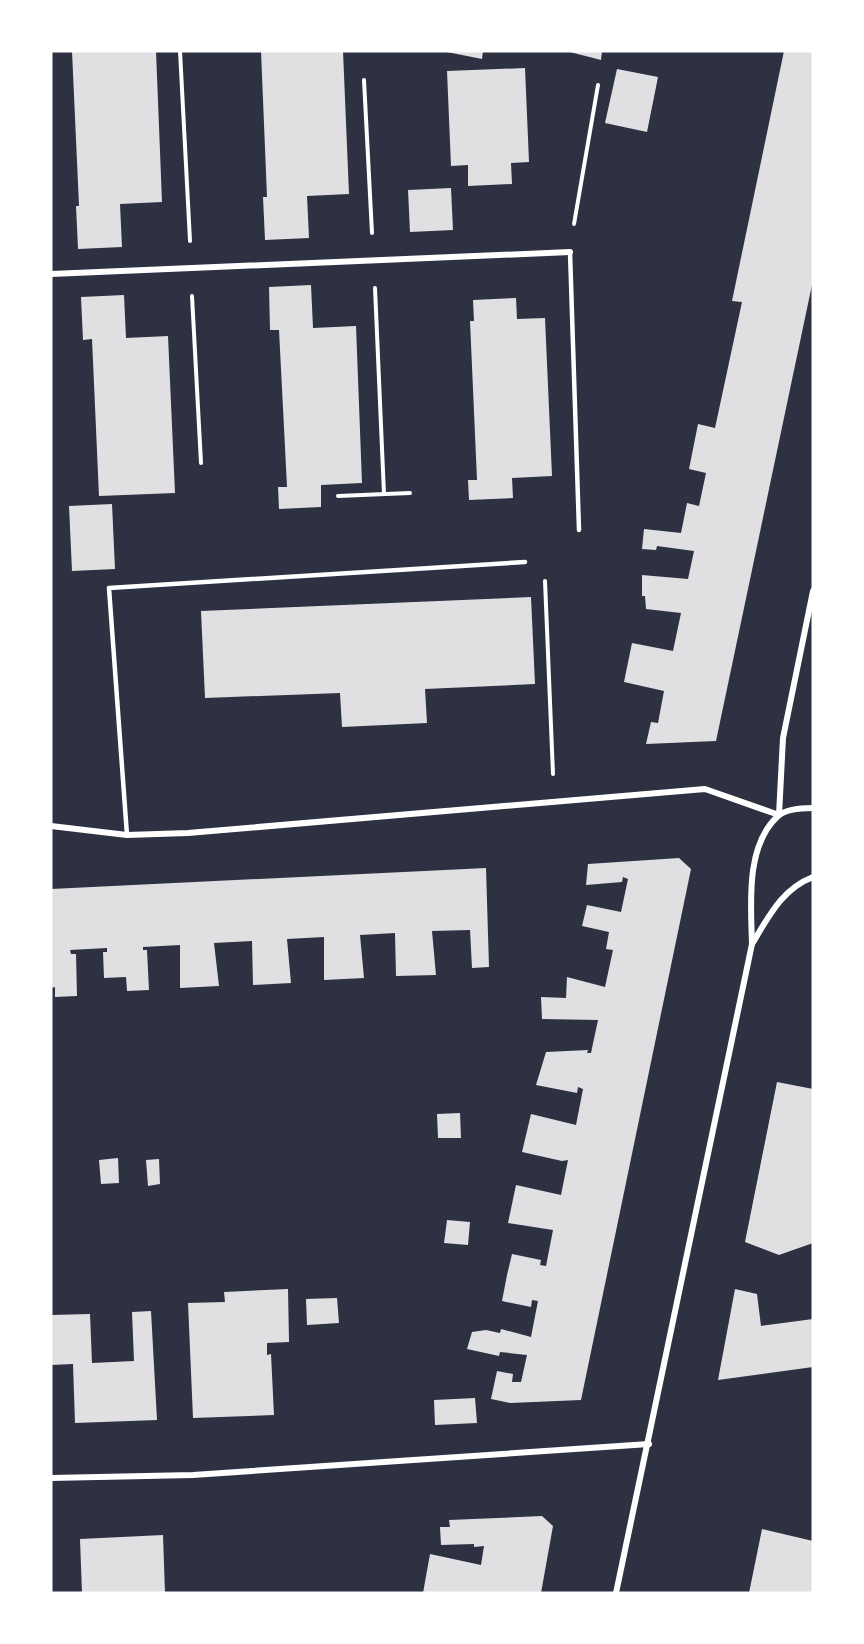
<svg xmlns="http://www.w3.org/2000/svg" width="864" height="1644" font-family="'Public Sans',sans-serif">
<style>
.building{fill:#e0e0e3}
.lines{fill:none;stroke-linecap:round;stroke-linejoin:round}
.path{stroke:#fff;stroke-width:4}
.service{stroke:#fff;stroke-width:4.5}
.minor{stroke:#fff;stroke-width:6}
</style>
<rect width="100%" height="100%" fill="#2d3142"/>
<g class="building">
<path d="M 72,51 L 156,51 L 162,202 L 120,204 L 122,247 L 78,249 L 76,206 L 79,206 Z"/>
<path d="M 261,51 L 343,51 L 349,194 L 307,196 L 309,238 L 265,240 L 263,197 L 267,197 Z"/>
<path d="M 442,51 L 483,51 L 482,59 Z"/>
<path d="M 566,51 L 602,51 L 601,60 Z"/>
<path d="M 784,51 L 813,51 L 813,280 L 716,741 L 646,744 L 651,722 L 658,723 L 664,691 L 624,682 L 632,643 L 673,651 L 681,613 L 646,609 L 645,596 L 642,596 L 642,575 L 688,579 L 694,551 L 657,546 L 656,550 L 642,549 L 644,529 L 681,533 L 687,503 L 699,506 L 706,473 L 689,469 L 698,424 L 715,428 L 742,302 L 732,301 Z"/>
<path d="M 525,68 L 529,162 L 511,163 L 512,184 L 468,186 L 468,165 L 451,166 L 447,71 Z"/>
<path d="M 617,69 L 658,77 L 647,132 L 605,123 Z"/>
<path d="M 451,188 L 453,230 L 410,232 L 408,190 Z"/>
<path d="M 311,285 L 313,328 L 356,326 L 362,483 L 321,485 L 321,507 L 279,509 L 278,487 L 287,487 L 283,408 L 279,330 L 270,330 L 269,287 Z"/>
<path d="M 124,295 L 126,338 L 168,336 L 175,493 L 99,496 L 92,339 L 83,340 L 81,297 Z"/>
<path d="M 516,298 L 517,319 L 545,318 L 552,476 L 512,478 L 513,498 L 469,500 L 468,480 L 477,480 L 470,321 L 474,321 L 473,300 Z"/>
<path d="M 112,504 L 115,569 L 72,571 L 69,506 Z"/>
<path d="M 531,597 L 535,684 L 425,689 L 427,723 L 342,727 L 340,693 L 205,698 L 201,611 Z"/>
<path d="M 679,858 L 691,869 L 581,1400 L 510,1403 L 491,1399 L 497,1371 L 513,1374 L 512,1382 L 521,1382 L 527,1355 L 500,1352 L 499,1356 L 467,1349 L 472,1332 L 486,1330 L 500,1333 L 501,1329 L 531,1337 L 538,1301 L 532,1300 L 531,1307 L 502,1301 L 507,1275 L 512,1254 L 541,1260 L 540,1265 L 546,1266 L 553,1230 L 508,1223 L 516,1185 L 561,1195 L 568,1160 L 562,1161 L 522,1152 L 531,1114 L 576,1125 L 583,1089 L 578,1087 L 577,1093 L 536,1085 L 546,1052 L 588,1050 L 587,1053 L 591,1053 L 598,1020 L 542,1019 L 541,997 L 566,998 L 567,977 L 605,987 L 613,950 L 606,949 L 609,932 L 582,926 L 587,905 L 621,912 L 628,879 L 623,877 L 622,882 L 586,885 L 588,864 Z"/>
<path d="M 486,868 L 489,967 L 472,968 L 470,930 L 432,931 L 436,975 L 396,976 L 395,933 L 360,935 L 364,978 L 324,980 L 324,937 L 287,939 L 291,983 L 253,985 L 252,941 L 214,943 L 219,986 L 180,988 L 180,945 L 143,947 L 143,950 L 147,950 L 149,990 L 127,991 L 126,977 L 104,978 L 103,952 L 107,952 L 107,948 L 70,950 L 71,954 L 76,954 L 77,996 L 55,997 L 55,987 L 51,988 L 51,889 Z"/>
<path d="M 777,1082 L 813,1089 L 813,1243 L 779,1255 L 745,1242 Z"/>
<path d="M 460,1113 L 461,1138 L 438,1138 L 437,1114 Z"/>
<path d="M 118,1158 L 119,1183 L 101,1184 L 99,1160 Z"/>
<path d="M 159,1159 L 160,1184 L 148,1186 L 146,1160 Z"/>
<path d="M 447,1220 L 470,1222 L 468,1245 L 444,1243 Z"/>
<path d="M 288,1289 L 289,1342 L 267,1343 L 267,1355 L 271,1354 L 274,1415 L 193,1418 L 188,1303 L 225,1302 L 224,1292 Z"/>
<path d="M 735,1289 L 757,1294 L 761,1326 L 813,1319 L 813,1367 L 718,1380 Z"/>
<path d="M 337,1298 L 339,1323 L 307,1325 L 306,1299 Z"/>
<path d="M 151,1311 L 157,1420 L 75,1423 L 73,1364 L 51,1365 L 51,1315 L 90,1314 L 92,1363 L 134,1361 L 132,1312 Z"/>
<path d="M 475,1398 L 477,1423 L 435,1425 L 434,1400 Z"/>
<path d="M 542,1516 L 553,1526 L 541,1593 L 423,1593 L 430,1554 L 481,1565 L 484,1546 L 474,1547 L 474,1544 L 441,1545 L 440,1527 L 450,1527 L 449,1520 Z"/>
<path d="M 762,1529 L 813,1541 L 813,1593 L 749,1593 Z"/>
<path d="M 163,1535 L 165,1593 L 82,1593 L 80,1539 Z"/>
</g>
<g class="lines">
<g class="path">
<path d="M 180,51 L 190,241"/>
<path d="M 364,80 L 372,233"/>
<path d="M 574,224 L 598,85"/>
<path d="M 375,288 L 384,494"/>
<path d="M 192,296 L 201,463"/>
<path d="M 338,496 L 410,493"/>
<path d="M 545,581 L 553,774"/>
</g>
<g class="service">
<path d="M 570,252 L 579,530"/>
<path d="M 127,835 L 109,588 L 525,562"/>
</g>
<g class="minor">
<path d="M 51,274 L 570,252"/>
<path d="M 51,826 L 127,835 L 188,833 L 705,789 L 779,815 L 783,738 L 813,591"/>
<path d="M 752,944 C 769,916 782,889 813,877"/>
<path d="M 51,1478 L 193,1475 L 649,1444"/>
<path d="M 616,1593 L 752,944 C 751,905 745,846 778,816 C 786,809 802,808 813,808"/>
</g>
</g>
<rect width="864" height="1644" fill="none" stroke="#ffffff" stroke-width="105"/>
</svg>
